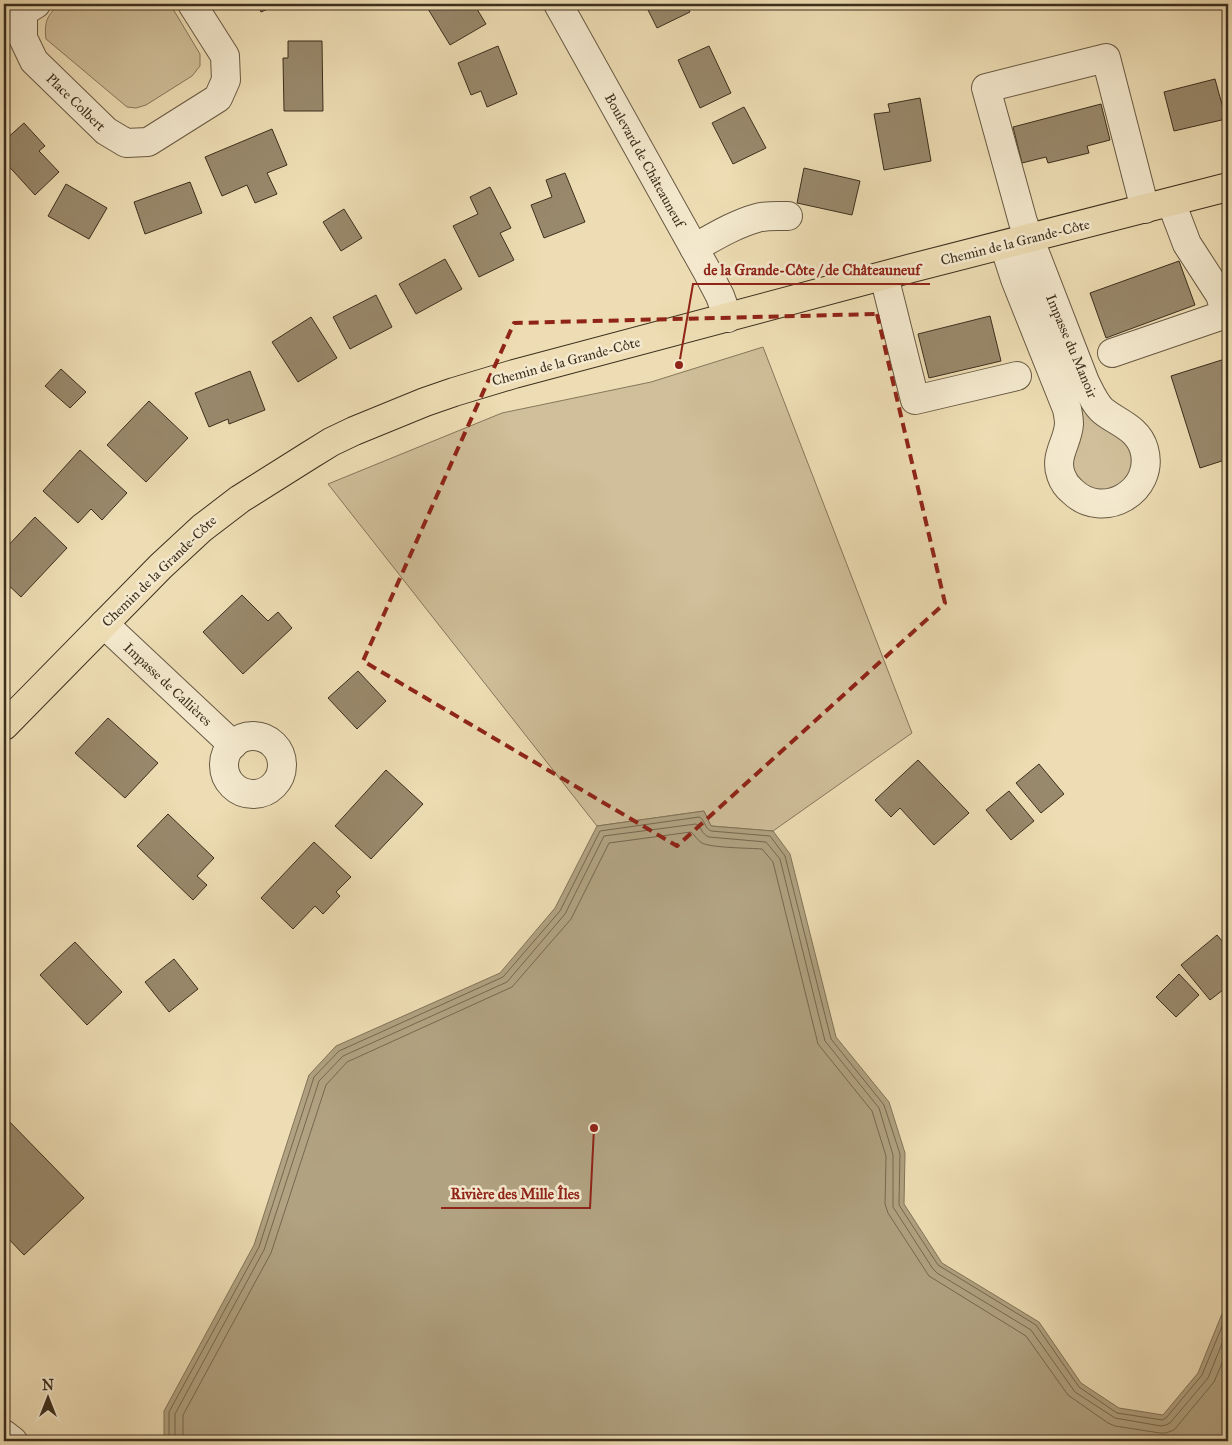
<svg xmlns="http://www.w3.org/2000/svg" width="1232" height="1445" font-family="'IM FELL Great Primer',serif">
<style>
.green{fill:#d0bf9a;stroke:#86775c}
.water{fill:#b1a281;stroke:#827459}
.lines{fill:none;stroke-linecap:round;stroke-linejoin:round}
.shore{stroke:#76684f;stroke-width:1}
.building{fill:#99896c;stroke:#3c2f1d}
.minor-casing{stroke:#685a43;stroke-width:30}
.major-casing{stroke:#3c2f1d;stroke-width:30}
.minor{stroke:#f4e9ce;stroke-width:28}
.major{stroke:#eeddb4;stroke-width:28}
.marked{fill:none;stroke:#8f2418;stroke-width:4;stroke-dasharray:10 6;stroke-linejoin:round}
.labels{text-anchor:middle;stroke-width:5;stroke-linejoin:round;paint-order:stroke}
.street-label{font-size:14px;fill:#3c2f1d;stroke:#f4e9ce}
.leader{fill:none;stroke:#8f2418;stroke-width:2}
.callout-dot{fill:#8f2418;stroke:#f4e9ce;stroke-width:2}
.callout-label{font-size:15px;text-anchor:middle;font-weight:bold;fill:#8f2418;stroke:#f4e9ce;stroke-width:5;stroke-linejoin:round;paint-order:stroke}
</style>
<rect width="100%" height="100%" fill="#eeddb4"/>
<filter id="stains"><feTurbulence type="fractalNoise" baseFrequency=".004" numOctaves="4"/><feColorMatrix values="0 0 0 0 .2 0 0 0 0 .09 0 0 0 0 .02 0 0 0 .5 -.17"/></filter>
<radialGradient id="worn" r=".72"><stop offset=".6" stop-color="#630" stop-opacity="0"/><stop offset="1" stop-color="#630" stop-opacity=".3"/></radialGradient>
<g class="green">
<path d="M 60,4 L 170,4 L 200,54 L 200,66 L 192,76 L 146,105 L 136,108 L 127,107 L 46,39 C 44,22 47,15 60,4 Z"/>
<path d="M 1037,292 L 1119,435 L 1132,449 L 1134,468 L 1118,489 L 1090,490 L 1073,476 L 1035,293 Z"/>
<path d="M 763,347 L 912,733 L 773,831 L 711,826 L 704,811 L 597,826 L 328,484 L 502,413 L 651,382 Z"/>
</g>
<path class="water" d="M 704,811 L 711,826 L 773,831 L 790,854 L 836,1037 L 889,1102 L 905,1153 L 904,1204 L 942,1263 L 1039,1322 L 1081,1383 L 1119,1408 L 1163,1415 L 1198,1373 L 1228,1299 L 1228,1441 L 164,1441 L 164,1411 L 254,1245 L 309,1075 L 336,1046 L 500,973 L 555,908 L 597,826 Z"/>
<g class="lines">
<g class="shore">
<path d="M 169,1441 L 169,1412 L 259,1247 L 314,1077 L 339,1051 L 503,977 L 560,911 L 600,831 L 699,817 C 705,819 704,828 711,831 L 770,836 L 785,856 L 831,1039 L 884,1105 L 900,1154 L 899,1205 L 938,1265 L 1036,1325 L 1079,1387 L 1117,1413 L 1162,1420 L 1166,1418 L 1202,1375 L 1228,1312"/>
<path d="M 175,1441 L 175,1414 L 264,1250 L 319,1081 L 343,1056 L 507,982 L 565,914 L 604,836 L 696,824 C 702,827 701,834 709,837 L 766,842 L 780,859 L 825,1041 L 879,1108 L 893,1155 L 893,1207 L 933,1269 L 937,1273 L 1031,1330 L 1075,1392 L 1115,1418 L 1161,1426 L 1166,1425 L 1170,1423 L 1208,1378 L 1228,1329"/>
<path d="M 183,1441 L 183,1415 L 271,1253 L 326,1085 L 347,1062 L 512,987 L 571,919 L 609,843 L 691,832 C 695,835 697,840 702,843 C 712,848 749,848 762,849 L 773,862 L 818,1044 L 872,1111 L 886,1156 L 885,1204 L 888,1213 L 929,1276 L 1026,1336 L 1068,1395 L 1108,1423 L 1115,1426 L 1160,1433 L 1166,1433 L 1174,1430 L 1214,1382 L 1228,1349"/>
</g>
</g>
<g class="building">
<path d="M 258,4 L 279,4 L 261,12 Z"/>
<path d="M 425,4 L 474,4 L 486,24 L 450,45 Z"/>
<path d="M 645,4 L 686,4 L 690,12 L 657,28 Z"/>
<path d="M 288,41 L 322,41 L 323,111 L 284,111 L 283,58 L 288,58 Z"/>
<path d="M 498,46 L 517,94 L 487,107 L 481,91 L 471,95 L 458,63 Z"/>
<path d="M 709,46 L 731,93 L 700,108 L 678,60 Z"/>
<path d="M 1215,79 L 1226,119 L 1174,131 L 1164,92 Z"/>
<path d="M 920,98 L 931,161 L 884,170 L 874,114 L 890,112 L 888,104 Z"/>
<path d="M 1101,104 L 1110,140 L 1087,146 L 1089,153 L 1048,163 L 1046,157 L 1022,163 L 1013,127 Z"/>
<path d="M 744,107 L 766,148 L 733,164 L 712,123 Z"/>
<path d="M 24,123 L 45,146 L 39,151 L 59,172 L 35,195 L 4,161 L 4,141 Z"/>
<path d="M 272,129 L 287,165 L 267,173 L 277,194 L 255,203 L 247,185 L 222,196 L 205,157 Z"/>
<path d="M 804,168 L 860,181 L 852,215 L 797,203 Z"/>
<path d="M 565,173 L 585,222 L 544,238 L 531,205 L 552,197 L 546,180 Z"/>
<path d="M 190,182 L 202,213 L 145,234 L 134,202 Z"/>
<path d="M 66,184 L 107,208 L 89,239 L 48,216 Z"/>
<path d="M 490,187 L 511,228 L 500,233 L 514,260 L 479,277 L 453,226 L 478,214 L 470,197 Z"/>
<path d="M 344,209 L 362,238 L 341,251 L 323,222 Z"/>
<path d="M 445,259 L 462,289 L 416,314 L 399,284 Z"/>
<path d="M 1179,261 L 1195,305 L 1106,338 L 1090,293 Z"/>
<path d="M 376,295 L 392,327 L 350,349 L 333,317 Z"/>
<path d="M 990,316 L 1001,361 L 929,378 L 918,334 Z"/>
<path d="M 311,317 L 337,358 L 298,382 L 272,342 Z"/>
<path d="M 1228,358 L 1228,459 L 1200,468 L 1171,376 Z"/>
<path d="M 61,369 L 86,392 L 70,408 L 45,386 Z"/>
<path d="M 250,371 L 265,410 L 229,424 L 228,419 L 209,427 L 195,393 Z"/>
<path d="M 149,401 L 188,438 L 146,482 L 107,445 Z"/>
<path d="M 80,450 L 127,493 L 102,520 L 91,509 L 78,523 L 43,491 Z"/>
<path d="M 35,517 L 67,548 L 21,597 L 4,581 L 4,572 L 10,565 L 4,559 L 4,550 Z"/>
<path d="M 242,595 L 268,621 L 278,612 L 292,628 L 243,674 L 203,632 Z"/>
<path d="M 358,671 L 386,701 L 357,729 L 328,698 Z"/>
<path d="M 108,718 L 158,763 L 125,798 L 75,753 Z"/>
<path d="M 918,760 L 969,813 L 934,845 L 900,808 L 891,817 L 875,800 Z"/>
<path d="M 1039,764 L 1064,794 L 1041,813 L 1016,783 Z"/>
<path d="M 386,770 L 423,804 L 371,859 L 335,826 Z"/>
<path d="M 1009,791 L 1034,821 L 1011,840 L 986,810 Z"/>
<path d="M 168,814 L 214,858 L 197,876 L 207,885 L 193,900 L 137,846 Z"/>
<path d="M 314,842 L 351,877 L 336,892 L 340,896 L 323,914 L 315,906 L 293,929 L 261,898 Z"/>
<path d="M 1217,935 L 1228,948 L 1228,986 L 1210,1000 L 1181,965 Z"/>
<path d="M 75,942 L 122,992 L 87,1025 L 40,975 Z"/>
<path d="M 174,959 L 198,989 L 169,1012 L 145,982 Z"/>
<path d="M 1179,974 L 1199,995 L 1176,1017 L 1156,997 Z"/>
<path d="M 4,1116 L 84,1198 L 24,1255 L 4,1234 Z"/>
</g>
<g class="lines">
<g class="minor-casing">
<g id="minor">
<path d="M 36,4 L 23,12 L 23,38 L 34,61 L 106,131 L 126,143 L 148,142 L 218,98 L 226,80 L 225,56 L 192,4"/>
<path d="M 558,4 L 708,273 L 720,296 L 728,318"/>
<path d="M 1004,245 L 1015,279 L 1067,409 C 1068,414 1069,419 1069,424 C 1068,442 1054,456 1061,475 C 1063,481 1067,487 1072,491 C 1103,522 1156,491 1144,449 C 1138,428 1118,423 1103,411 C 1095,404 1090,392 1085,382 L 1023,222 L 986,88 L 1106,58 L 1145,209"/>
<path d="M 694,248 C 714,237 735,224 757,218 C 768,215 778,216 788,216"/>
<path d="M 884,276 L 915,400 L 1017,376"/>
<path d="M 1112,353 L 1226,314 L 1220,295 L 1187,244 L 1171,202"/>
<path d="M 104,624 L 233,745"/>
<circle cx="253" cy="765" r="29"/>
<path d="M 4,1434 L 13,1441"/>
</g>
</g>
<g class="major-casing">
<path id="major" d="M 4,726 L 161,566 L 202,528 L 240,499 L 310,455 L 331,442 L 354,431 L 425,402 L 454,392 L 514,374 L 912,268 L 1228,187"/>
</g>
<use href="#minor" class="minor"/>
<use href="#major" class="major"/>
</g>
<path class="marked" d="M 877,314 L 945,603 L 677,846 L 363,661 L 514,323 Z"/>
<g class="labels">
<g class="street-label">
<text transform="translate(76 102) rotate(44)" y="5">Place Colbert</text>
<text transform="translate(645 160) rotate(61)" y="5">Boulevard de Châteauneuf</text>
<text transform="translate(1015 242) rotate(-14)" y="5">Chemin de la Grande-Côte</text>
<text transform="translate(1072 346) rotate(67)" y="5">Impasse du Manoir</text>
<text transform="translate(566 361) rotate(-15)" y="5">Chemin de la Grande-Côte</text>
<text transform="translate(159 571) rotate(-44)" y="5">Chemin de la Grande-Côte</text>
<text transform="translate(168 684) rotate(43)" y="5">Impasse de Callières</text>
</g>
</g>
<path class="leader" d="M679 365L693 284H930M594 1128L590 1208H441"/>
<g class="callout-dot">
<circle cx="679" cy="365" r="5"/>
<circle cx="594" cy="1128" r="5"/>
</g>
<g class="callout-label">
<text x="812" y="275">de la Grande-Côte / de Châteauneuf</text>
<text x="515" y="1199">Rivière des Mille Îles</text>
</g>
<rect width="1232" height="1445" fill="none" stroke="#eeddb4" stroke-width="20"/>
<rect x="5" y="5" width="1222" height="1435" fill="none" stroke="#3c2f1d" stroke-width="2.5"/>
<rect x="10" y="10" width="1212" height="1425" fill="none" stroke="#3c2f1d"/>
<g transform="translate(48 1398)" stroke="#f4e9ce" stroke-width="4" paint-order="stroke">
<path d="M0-4L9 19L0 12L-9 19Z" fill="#3c2f1d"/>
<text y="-8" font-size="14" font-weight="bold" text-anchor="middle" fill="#3c2f1d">N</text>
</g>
<rect width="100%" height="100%" filter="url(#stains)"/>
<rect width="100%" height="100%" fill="url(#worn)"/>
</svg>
